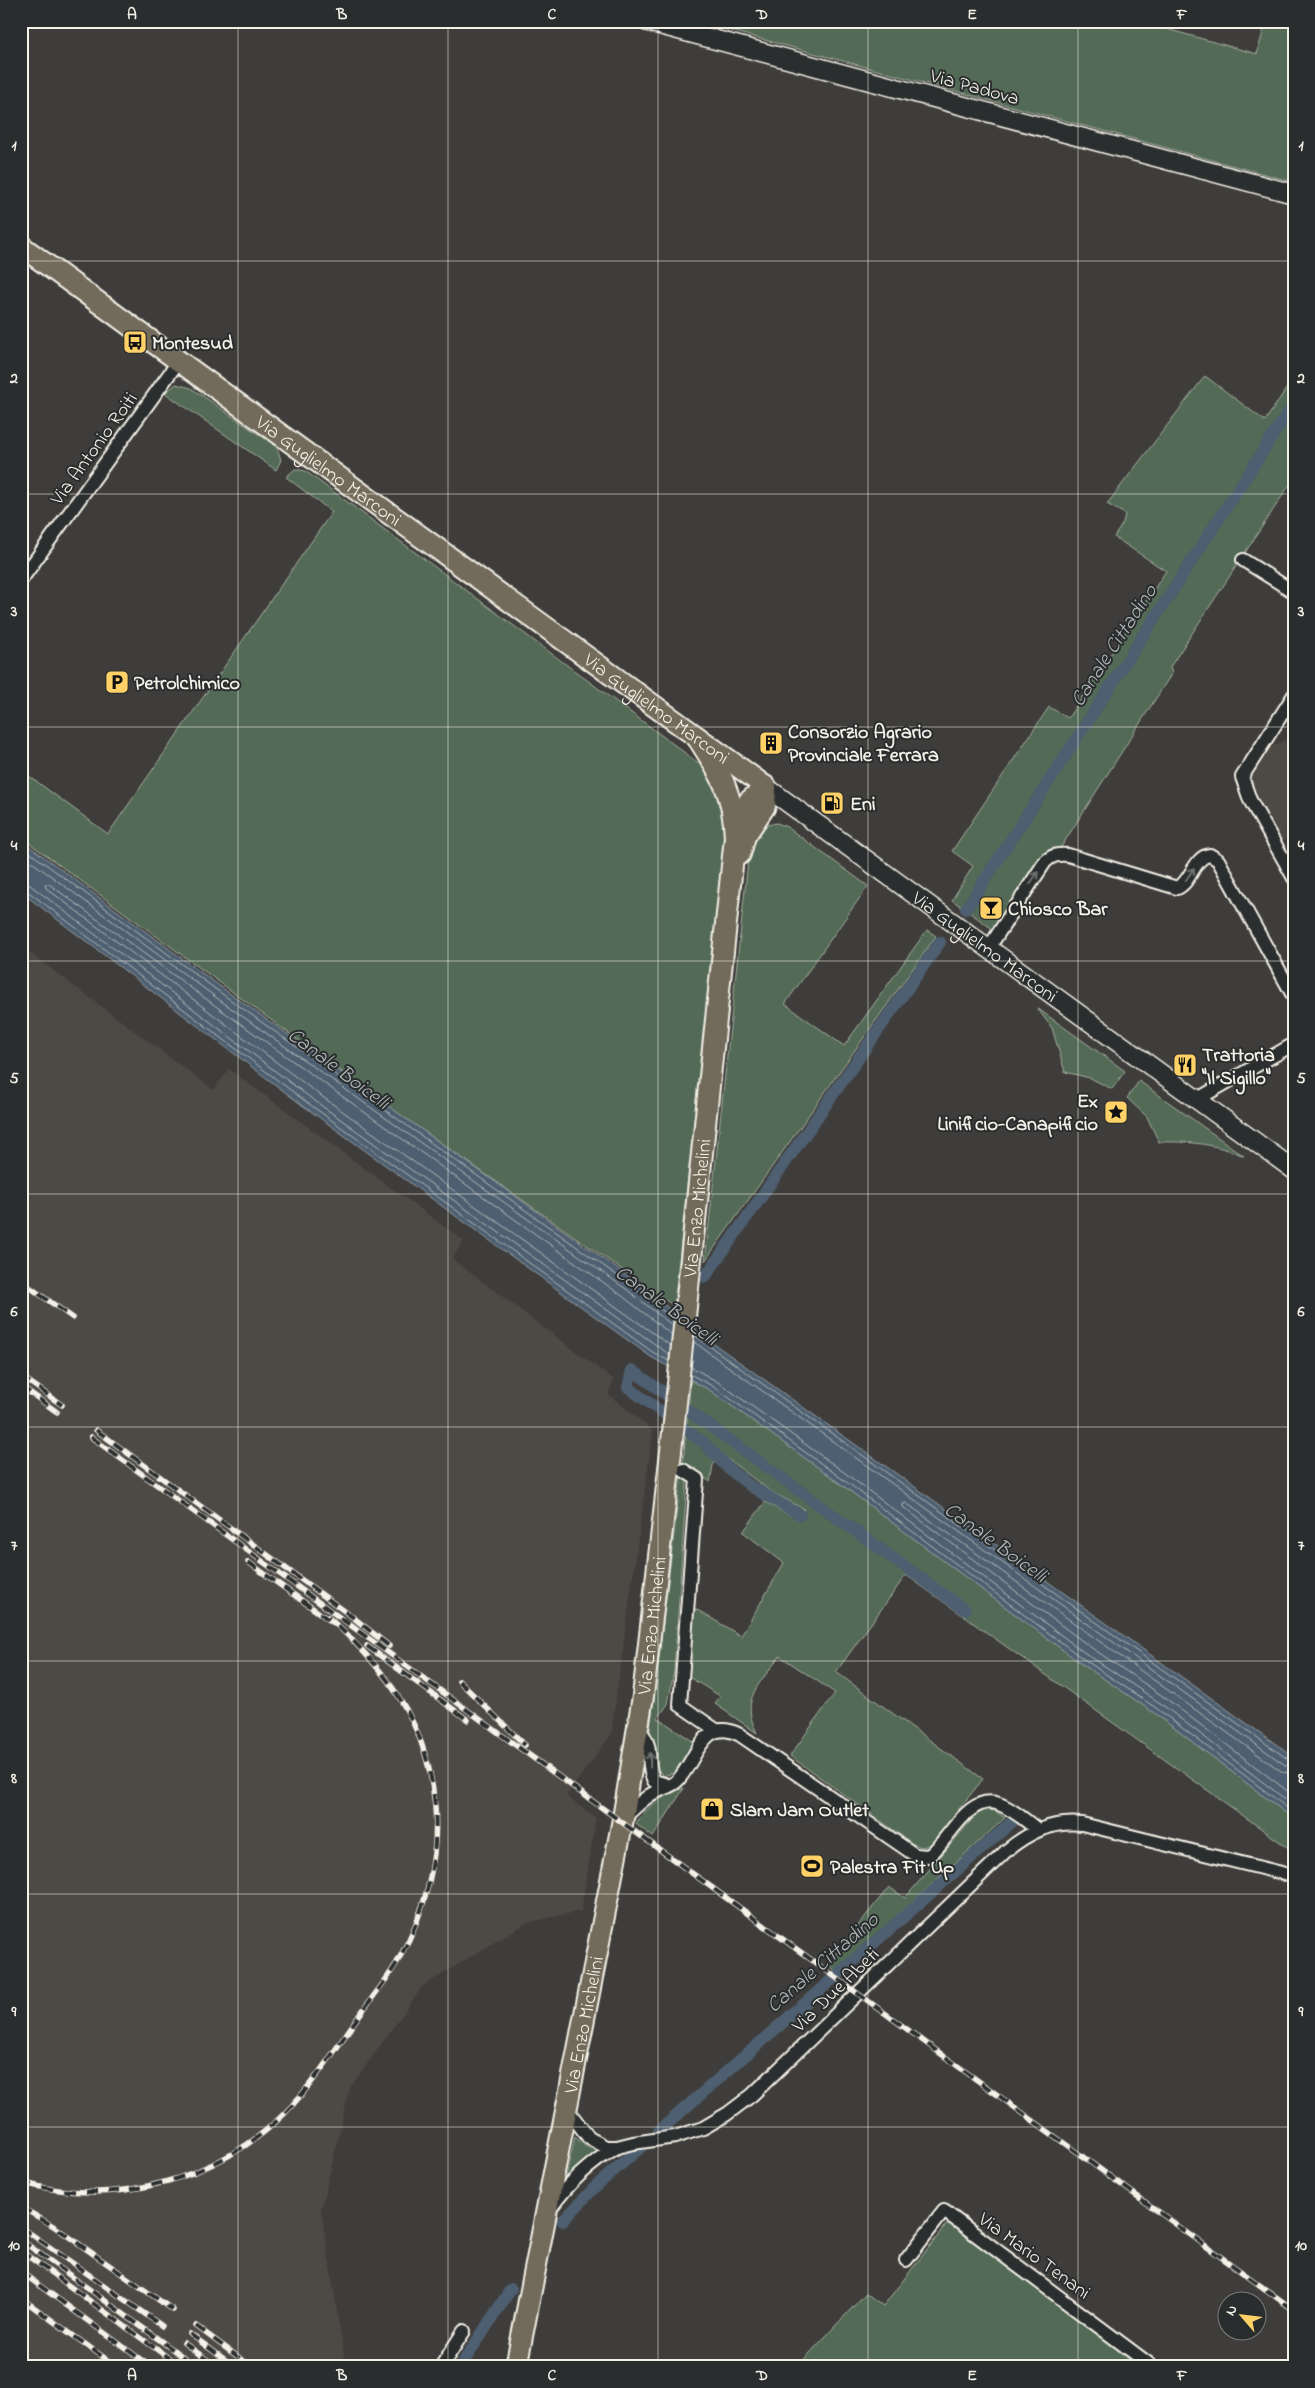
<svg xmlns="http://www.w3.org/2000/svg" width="1315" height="2388" font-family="'Indie Flower',sans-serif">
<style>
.built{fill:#4e4844}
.green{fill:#536a56;stroke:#a4ae9f}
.water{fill:#4e5f70;stroke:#9099a0}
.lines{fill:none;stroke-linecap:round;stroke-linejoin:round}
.shore{stroke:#b2b7b8;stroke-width:1}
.canal{stroke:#4e5f70;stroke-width:12}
.minor-casing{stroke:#f4f1e8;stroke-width:16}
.secondary-casing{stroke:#f4f1e8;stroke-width:21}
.primary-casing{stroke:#f4f1e8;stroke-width:24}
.minor{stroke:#2a2d2e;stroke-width:12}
.secondary{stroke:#2a2d2e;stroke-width:18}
.primary{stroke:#726b5a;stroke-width:20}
.rail-casing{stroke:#f4f1e8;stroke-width:5.5}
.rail{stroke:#2a2d2e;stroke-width:4;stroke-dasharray:11;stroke-linecap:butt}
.oneway{stroke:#71726f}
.grid{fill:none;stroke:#f4f1e8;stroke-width:1;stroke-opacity:0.55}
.labels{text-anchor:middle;stroke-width:4;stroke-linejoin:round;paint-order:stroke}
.street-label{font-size:20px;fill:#f4f1e8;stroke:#2a2d2e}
.poi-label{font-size:20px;font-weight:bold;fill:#f4f1e8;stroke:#2a2d2e;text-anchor:start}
.water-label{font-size:21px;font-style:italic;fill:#b2b7b8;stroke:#2a2d2e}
.neatline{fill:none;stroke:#f4f1e8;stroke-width:2}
.grid-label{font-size:16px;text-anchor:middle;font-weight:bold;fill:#f4f1e8}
</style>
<rect width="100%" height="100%" fill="#3f3d3b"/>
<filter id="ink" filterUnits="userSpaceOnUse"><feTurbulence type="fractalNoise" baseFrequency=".02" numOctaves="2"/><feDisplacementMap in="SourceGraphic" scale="10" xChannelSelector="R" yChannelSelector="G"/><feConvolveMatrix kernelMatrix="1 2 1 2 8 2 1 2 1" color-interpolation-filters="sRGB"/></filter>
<g filter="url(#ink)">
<g class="built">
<path d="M 1294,735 L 1294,834 L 1283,841 L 1252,786 L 1251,775 L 1263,752 Z"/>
<path d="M 27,951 L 214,1090 L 229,1069 L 464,1241 L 452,1259 L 614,1380 L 608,1394 L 653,1431 L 611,1735 L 566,1796 L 596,1818 L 581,1911 L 526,1923 L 423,1986 L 350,2088 L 321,2210 L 346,2367 L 21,2367 L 21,959 Z"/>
</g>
<g class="green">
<path d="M 694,21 L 1164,21 L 1163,28 L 1257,54 L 1266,21 L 1294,21 L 1294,182 Z"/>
<path d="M 1205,376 L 1265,421 L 1294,377 L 1294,478 L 1170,667 L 1172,673 L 1061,847 L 1042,854 L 994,930 L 952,900 L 973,866 L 952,851 L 1049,707 L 1068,718 L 1166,571 L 1114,537 L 1123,523 L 1125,514 L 1107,504 Z"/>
<path d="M 176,384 L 191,388 L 277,447 L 281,460 L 276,470 L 165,393 Z"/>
<path d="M 295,469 L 305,471 L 342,498 L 700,764 C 727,791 726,799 725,836 L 674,1306 L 398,1113 L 21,837 L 21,770 L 108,834 L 332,512 L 286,477 Z"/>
<path d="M 777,823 L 787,827 L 868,886 L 785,1004 L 844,1046 L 927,930 L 936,936 L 705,1261 L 749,852 C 753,834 758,826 777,823 Z"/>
<path d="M 1037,1008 L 1125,1071 L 1112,1089 L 1090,1078 L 1065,1072 L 1052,1028 Z"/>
<path d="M 1139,1081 L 1244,1156 C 1217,1144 1189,1141 1159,1142 L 1147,1117 L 1127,1098 Z"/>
<path d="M 691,1380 L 711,1391 L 830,1476 L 1079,1662 L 1153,1712 L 1294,1819 L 1294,1852 L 906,1575 L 836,1672 L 983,1779 L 930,1845 L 922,1847 L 913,1844 L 790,1756 L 835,1693 L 780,1656 C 760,1684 739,1698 757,1733 L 715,1704 L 720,1696 L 689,1677 L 694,1608 L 741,1636 L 784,1563 L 743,1532 L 765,1502 L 798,1520 L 804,1509 L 770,1491 L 721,1454 L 713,1465 L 710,1482 L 683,1462 Z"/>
<path d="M 681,1476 L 687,1481 L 674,1671 L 668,1704 L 658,1718 L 694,1742 L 675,1772 L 664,1776 L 656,1768 L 655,1747 L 650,1730 Z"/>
<path d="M 684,1788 L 653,1837 L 636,1824 C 646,1805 665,1795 684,1788 Z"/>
<path d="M 986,1809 L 995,1811 L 1005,1818 L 836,1971 L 827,1964 L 889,1887 L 905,1898 L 976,1815 Z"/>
<path d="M 575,2137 L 585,2146 L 600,2152 L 565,2181 Z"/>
<path d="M 948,2223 L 958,2226 L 1140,2364 L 1139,2367 L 797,2367 L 866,2293 L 883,2306 Z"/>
</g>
<path class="water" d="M 21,840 L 228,992 L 633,1280 L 710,1341 L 1294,1757 L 1294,1819 L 1153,1712 L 1079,1662 L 830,1476 L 711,1391 L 651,1357 L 302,1105 L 21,892 Z"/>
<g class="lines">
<g class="shore">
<path d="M 21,846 L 225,996 L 629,1284 L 673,1319"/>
<path d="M 21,854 L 221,1001 L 626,1289 L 673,1326"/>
<path d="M 21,883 L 30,885 L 308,1096 L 670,1355"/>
<path d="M 21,889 L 26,890 L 305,1101 L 654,1353 L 669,1361"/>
<path d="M 694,1335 L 1289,1760 L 1294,1761"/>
<path d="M 694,1342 L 1285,1765 L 1294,1767"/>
<path d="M 671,1346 L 313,1090 L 46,888 L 45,884 L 49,884 L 217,1007 L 621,1295 L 672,1335"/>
<path d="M 691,1367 L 718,1382 L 837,1467 L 1085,1653 L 1160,1703 L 1294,1806"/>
<path d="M 690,1374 L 714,1387 L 833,1472 L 1082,1658 L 1156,1708 L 1294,1813"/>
<path d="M 1294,1775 L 1281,1771 L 906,1503 L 903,1504 L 903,1507 L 1089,1646 L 1164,1697 L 1294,1796"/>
</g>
<g class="canal">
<path d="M 966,909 L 1294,403"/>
<path d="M 705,1277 L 940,942"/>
<path d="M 800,1515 L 752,1487 L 729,1469 L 703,1442 L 637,1394 L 628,1387 L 632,1370 L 965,1610"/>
<path d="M 659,2131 L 1012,1822"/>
<path d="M 563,2221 L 596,2186 L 641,2147"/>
<path d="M 460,2367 L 511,2289"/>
</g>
<g class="minor-casing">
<g id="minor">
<path d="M 1243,560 L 1294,592"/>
<path d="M 21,580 L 178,362"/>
<path d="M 1294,695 L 1242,777 L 1250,800 L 1294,878"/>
<path d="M 988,949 L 1045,862 C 1052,855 1058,854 1068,855 L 1177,888 C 1191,883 1194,856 1210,855 L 1218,860 L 1294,997"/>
<path d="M 1196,1100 L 1294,1044"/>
<path d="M 683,1470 L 697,1479 L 680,1705 L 716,1730"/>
<path d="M 638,1728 C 657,1750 644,1761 654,1781 L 667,1785"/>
<path d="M 623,1819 C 632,1810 640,1802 650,1795 C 658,1790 671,1787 677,1781 C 697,1761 702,1715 740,1735 L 915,1855 L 927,1856 L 931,1854 C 950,1838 969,1793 999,1804 C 1013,1809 1026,1821 1038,1830"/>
<path d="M 567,2109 L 589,2138 L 606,2147 L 617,2147 L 633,2143 L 675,2137 L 703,2128 L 727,2114 L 752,2095 L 1006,1851 C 1029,1832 1052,1821 1082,1824 L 1294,1876"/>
<path d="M 550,2209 C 568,2183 590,2163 617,2147"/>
<path d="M 906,2260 L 944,2211 L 1153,2367"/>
<path d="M 441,2367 L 464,2331"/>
</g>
</g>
<g class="secondary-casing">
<g id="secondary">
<path d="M 645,21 L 1294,194"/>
<path id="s1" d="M 766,787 L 1294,1170"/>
</g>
</g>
<g class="primary-casing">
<g id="primary">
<path id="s2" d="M 21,246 C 269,427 518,607 766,787"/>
<path d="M 735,826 L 749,801 L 766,787"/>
<path d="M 740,854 L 745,836 L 765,806 L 766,787"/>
<path id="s3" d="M 516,2367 L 623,1819 L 643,1696 L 671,1451 L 735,837 C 733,792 721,774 697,737"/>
</g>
</g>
<use href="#minor" class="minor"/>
<use href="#secondary" class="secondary"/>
<use href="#primary" class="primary"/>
<g class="rail-casing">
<g id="rail">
<path d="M 21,1281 L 73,1318"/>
<path d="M 21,1376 L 62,1405"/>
<path d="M 21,1386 L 57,1412"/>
<path d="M 96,1430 L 354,1618 L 389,1646"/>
<path d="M 91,1437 L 1294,2310"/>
<path d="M 248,1562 L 332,1622"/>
<path d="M 367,1646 L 468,1720"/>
<path d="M 459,1681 L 525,1745"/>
<path d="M 21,2182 C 111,2209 219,2180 285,2113 C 313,2084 335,2050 358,2017 C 372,1997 389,1978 400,1957 C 425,1912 439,1859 435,1807 C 428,1724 388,1671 328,1617"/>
<path d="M 21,2207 L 55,2227 L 173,2310"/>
<path d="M 21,2227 L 162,2326"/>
<path d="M 21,2240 L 197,2367"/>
<path d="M 21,2251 L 181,2367"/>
<path d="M 21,2272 L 151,2367"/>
<path d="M 21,2298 L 117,2367"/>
<path d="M 196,2326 L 252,2367"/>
<path d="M 190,2334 L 235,2367"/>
<path d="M 184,2343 L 217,2367"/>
</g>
</g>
<use href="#rail" class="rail"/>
</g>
<defs><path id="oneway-shaft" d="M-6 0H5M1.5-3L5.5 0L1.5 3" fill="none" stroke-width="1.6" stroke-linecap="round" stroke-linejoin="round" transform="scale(1.25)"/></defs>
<g class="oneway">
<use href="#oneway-shaft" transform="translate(1190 874) rotate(-56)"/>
<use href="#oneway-shaft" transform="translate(1034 878) rotate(-57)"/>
<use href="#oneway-shaft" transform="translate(650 1760) rotate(-91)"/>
</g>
</g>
<path class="grid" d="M 238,21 L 238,2367M 448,21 L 448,2367M 658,21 L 658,2367M 868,21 L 868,2367M 1078,21 L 1078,2367M 21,261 L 1294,261M 21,494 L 1294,494M 21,727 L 1294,727M 21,961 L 1294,961M 21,1194 L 1294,1194M 21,1427 L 1294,1427M 21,1661 L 1294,1661M 21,1894 L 1294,1894M 21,2127 L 1294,2127"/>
<defs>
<g id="bus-square" transform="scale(1.25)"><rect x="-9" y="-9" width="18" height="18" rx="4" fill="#ffd166" stroke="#2a2d2e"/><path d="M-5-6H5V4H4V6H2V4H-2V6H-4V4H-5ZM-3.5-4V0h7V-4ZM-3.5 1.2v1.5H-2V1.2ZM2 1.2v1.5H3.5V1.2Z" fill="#111"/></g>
<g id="parking-square" transform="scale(1.25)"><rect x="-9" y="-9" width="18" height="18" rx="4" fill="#ffd166" stroke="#2a2d2e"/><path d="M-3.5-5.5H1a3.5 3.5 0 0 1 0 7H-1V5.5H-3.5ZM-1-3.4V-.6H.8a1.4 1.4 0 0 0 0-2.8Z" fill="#111"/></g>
<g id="building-square" transform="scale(1.25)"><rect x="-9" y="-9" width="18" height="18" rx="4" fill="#ffd166" stroke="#2a2d2e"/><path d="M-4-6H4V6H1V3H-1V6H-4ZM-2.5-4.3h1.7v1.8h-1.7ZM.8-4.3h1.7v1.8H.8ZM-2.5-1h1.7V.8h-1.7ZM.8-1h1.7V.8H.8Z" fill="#111"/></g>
<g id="fuel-square" transform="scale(1.25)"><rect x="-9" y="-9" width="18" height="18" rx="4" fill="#ffd166" stroke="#2a2d2e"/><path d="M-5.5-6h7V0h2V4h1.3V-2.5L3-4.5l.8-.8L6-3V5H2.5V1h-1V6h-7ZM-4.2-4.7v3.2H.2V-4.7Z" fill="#111"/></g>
<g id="bar-square" transform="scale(1.25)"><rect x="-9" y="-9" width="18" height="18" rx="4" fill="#ffd166" stroke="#2a2d2e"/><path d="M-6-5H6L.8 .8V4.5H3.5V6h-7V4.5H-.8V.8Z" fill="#111"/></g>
<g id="restaurant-square" transform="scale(1.25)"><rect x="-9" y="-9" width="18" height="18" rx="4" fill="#ffd166" stroke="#2a2d2e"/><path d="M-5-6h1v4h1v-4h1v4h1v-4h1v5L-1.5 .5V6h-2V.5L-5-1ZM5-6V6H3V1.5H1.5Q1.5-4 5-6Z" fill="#111"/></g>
<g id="sight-square" transform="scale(1.25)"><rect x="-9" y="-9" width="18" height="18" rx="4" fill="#ffd166" stroke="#2a2d2e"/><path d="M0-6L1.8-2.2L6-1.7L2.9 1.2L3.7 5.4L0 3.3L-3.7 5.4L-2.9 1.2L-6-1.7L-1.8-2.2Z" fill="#111"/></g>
<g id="shop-square" transform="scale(1.25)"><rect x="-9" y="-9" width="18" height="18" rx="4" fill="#ffd166" stroke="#2a2d2e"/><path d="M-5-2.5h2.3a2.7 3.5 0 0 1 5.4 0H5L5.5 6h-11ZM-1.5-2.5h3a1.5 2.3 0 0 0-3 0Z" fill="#111"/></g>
<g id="stadium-square" transform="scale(1.25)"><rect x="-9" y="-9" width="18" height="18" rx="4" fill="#ffd166" stroke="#2a2d2e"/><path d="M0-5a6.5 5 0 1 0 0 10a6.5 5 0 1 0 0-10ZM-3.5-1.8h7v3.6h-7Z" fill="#111"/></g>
</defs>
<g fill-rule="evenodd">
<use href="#bus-square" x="135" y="342"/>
<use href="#parking-square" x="117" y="682"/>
<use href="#building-square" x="771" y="743"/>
<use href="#fuel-square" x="832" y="803"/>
<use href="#bar-square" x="991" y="908"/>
<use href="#restaurant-square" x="1185" y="1065"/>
<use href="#sight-square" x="1116" y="1112"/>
<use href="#shop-square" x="712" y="1809"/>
<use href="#stadium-square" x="812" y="1866"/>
</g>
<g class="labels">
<g class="street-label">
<text transform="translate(975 86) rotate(15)" y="7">Via Padova</text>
<text transform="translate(93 448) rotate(-54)" y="7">Via Antonio Roiti</text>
<text dy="7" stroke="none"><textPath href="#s2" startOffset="381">Via Guglielmo Marconi</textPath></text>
<text dy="7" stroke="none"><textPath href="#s2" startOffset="786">Via Guglielmo Marconi</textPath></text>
<text dy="7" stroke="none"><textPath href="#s1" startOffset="271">Via Guglielmo Marconi</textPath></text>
<text dy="7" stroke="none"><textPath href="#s3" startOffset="1174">Via Enzo Michelini</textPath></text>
<text dy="7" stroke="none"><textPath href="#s3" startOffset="754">Via Enzo Michelini</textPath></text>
<text transform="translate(835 1989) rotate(-44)" y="7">Via Due Abeti</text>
<text dy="7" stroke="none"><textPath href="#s3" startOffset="349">Via Enzo Michelini</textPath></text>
<text transform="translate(1035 2255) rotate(36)" y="7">Via Mario Tenani</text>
</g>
<g class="poi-label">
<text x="152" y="349">Montesud</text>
<text x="134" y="689">Petrolchimico</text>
<text x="788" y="738">Consorzio Agrario<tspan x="788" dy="23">Provinciale Ferrara</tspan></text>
<text x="850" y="810">Eni</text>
<text x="1008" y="915">Chiosco Bar</text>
<text x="1202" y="1061">Trattoria<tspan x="1202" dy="23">"Il Sigillo"</tspan></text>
<text x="1098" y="1107" text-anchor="end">Ex<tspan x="1098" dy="23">Linificio-Canapificio</tspan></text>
<text x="730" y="1816">Slam Jam Outlet</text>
<text x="830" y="1873">Palestra Fit Up</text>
</g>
<g class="water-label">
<text transform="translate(1113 645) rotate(-57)" y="7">Canale Cittadino</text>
<text transform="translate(339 1068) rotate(37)" y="7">Canale Boicelli</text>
<text transform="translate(667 1305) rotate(36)" y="7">Canale Boicelli</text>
<text transform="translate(996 1542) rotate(36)" y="7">Canale Boicelli</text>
<text transform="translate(822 1962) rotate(-41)" y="7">Canale Cittadino</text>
</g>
</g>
<rect width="1315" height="2388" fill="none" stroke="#2a2d2e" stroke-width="55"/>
<g transform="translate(1242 2316) rotate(298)"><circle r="24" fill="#2a2d2e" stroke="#7b7b78"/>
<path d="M0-4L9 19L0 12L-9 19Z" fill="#ffd166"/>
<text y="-8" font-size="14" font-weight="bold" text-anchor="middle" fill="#f4f1e8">N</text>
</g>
<rect x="28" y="28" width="1260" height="2332" class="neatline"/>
<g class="grid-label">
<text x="132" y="19">A</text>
<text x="342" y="19">B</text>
<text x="552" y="19">C</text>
<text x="762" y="19">D</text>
<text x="972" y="19">E</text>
<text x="1182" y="19">F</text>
<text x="14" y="150">1</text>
<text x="1301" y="150">1</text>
<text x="14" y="383">2</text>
<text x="1301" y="383">2</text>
<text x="14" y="616">3</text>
<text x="1301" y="616">3</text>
<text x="14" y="850">4</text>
<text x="1301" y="850">4</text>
<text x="14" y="1083">5</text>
<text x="1301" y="1083">5</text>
<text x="14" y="1316">6</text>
<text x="1301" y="1316">6</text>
<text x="14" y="1550">7</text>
<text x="1301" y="1550">7</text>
<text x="14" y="1783">8</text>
<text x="1301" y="1783">8</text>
<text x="14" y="2016">9</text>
<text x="1301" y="2016">9</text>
<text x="14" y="2250">10</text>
<text x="1301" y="2250">10</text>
<text x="132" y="2380">A</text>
<text x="342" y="2380">B</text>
<text x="552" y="2380">C</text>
<text x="762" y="2380">D</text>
<text x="972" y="2380">E</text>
<text x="1182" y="2380">F</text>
</g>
</svg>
